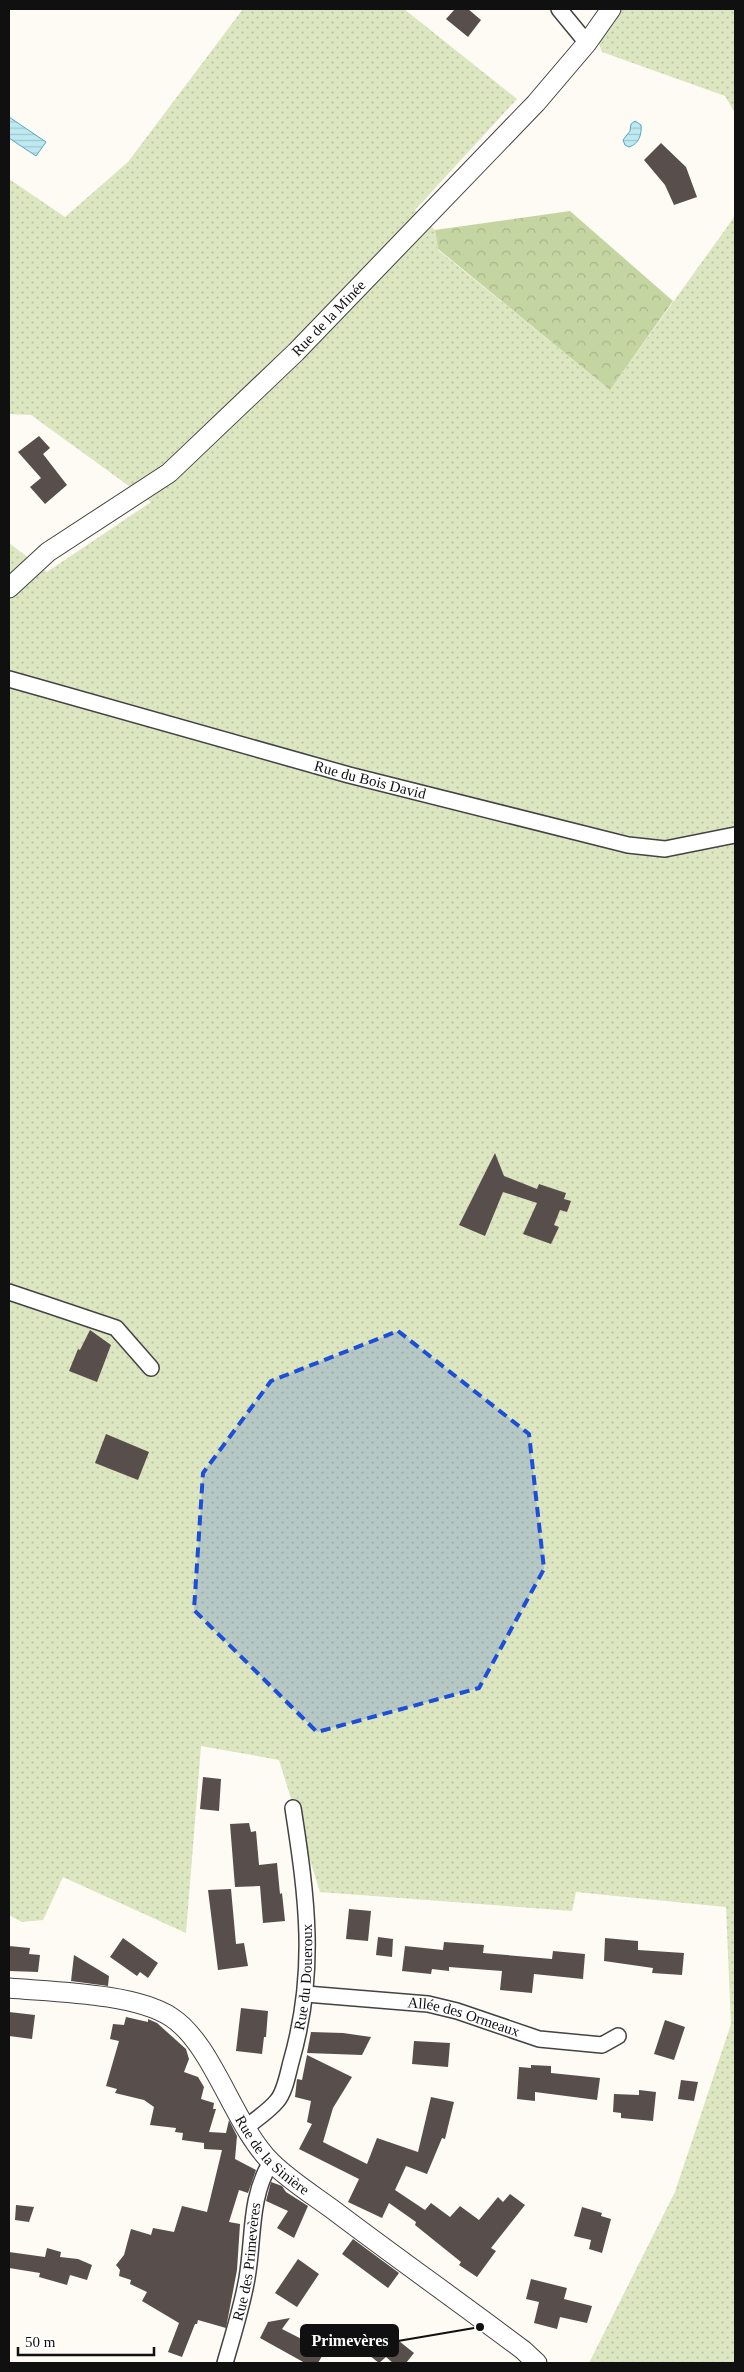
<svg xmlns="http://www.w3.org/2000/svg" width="744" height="2372" font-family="Georgia,serif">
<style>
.grass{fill:url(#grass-dots)}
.forest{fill:url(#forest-crowns)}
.water{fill:url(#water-rules);stroke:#4dabc0}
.building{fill:#584f4d}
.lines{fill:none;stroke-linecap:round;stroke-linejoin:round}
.minor-casing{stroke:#434343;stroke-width:18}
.tertiary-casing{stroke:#434343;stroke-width:21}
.minor{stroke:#fff;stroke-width:15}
.tertiary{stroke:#fff;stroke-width:19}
.marked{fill:#1d4ed8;fill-opacity:0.2;stroke:#1d4ed8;stroke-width:4;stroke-dasharray:10 6;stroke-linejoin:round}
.labels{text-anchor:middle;stroke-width:5;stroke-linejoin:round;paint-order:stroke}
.street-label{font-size:15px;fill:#101010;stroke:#fff}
.leader{fill:none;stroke:#101010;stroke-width:2}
.callout-dot{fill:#101010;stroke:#fff;stroke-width:2}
.callout{fill:#101010;stroke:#101010;stroke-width:2}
.callout-label{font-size:16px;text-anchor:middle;font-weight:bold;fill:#fff}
</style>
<defs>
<pattern id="grass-dots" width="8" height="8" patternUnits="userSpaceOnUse" patternTransform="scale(1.25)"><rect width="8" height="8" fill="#dce6c0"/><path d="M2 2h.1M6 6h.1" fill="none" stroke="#bcc4a4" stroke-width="1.8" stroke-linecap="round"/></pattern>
<pattern id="forest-crowns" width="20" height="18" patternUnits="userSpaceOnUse" patternTransform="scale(1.25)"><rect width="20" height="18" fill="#c4d5a1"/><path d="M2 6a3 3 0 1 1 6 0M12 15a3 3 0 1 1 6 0" fill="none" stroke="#a7b68a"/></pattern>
<pattern id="water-rules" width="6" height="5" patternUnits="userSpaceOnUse" patternTransform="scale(1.25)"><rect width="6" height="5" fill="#bee9f0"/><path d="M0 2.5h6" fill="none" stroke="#a2c7cd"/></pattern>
</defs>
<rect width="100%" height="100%" fill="#fefaf4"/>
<g class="grass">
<path d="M 243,9 L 404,9 L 517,99 L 415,210 L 435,230 L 438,250 L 610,390 L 735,216 L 735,2363 L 589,2363 L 675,2192 L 731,2024 L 726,1907 L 576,1892 L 572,1911 L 320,1892 L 279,1760 L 201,1746 L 186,1933 L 63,1877 L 43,1920 L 22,1922 L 9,1915 L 9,543 L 47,572 L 151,502 L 31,415 L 9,414 L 9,179 L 65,217 L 128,162 Z"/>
<path d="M 602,9 L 735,9 L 735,113 L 725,96 L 602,52 L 592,25 Z"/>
</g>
<path class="forest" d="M 570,211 L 673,301 L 610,390 L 438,249 L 435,230 Z"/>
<g class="water">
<path d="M 9,117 L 46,142 L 36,156 L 9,138 Z"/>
<path d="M 635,121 L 641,125 C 642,134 639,144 629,147 L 625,145 L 623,140 L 630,131 L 631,124 Z"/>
</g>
<g class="building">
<path d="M 455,9 L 468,9 L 481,20 L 468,37 L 446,19 Z"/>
<path d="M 661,143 L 686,167 L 697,197 L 674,205 L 665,185 L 644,160 Z"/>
<path d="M 39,436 L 50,448 L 43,454 L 67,485 L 45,504 L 30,487 L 41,478 L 18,452 Z"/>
<path d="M 495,1153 L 504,1176 L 537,1189 L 539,1184 L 566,1193 L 564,1199 L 571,1201 L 567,1212 L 560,1210 L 554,1225 L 559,1227 L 551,1244 L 523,1234 L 537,1203 L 503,1192 L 485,1236 L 459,1225 Z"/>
<path d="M 90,1330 L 111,1345 L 97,1382 L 69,1371 L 78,1349 L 80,1350 Z"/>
<path d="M 106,1434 L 149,1452 L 138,1480 L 95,1463 Z"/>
<path d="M 203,1777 L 221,1779 L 219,1811 L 200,1809 Z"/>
<path d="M 249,1823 L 251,1832 L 256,1831 L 259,1865 L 277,1863 L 280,1894 L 282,1893 L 285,1921 L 263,1923 L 260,1886 L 235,1887 L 230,1824 Z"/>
<path d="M 231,1889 L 236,1944 L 244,1943 L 248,1966 L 218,1970 L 208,1890 Z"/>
<path d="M 349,1909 L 371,1911 L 368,1941 L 346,1939 Z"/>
<path d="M 378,1937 L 393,1939 L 392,1957 L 376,1955 Z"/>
<path d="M 123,1938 L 158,1963 L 148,1978 L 140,1972 L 137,1976 L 110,1957 Z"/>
<path d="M 605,1938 L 638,1941 L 638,1950 L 684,1953 L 682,1975 L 652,1973 L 653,1968 L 604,1961 Z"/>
<path d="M 444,1942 L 484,1945 L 483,1953 L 552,1959 L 553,1951 L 585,1954 L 583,1979 L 534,1974 L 532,1993 L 500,1990 L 502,1971 L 449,1967 L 449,1971 L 432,1969 L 431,1974 L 402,1971 L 405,1946 L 443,1950 Z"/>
<path d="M 9,1946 L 30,1948 L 29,1954 L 40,1955 L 38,1972 L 9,1971 Z"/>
<path d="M 74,1955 L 109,1976 L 108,1986 L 71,1981 Z"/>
<path d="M 241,2008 L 268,2011 L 266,2037 L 264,2037 L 262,2054 L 236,2051 Z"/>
<path d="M 9,2012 L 35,2015 L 32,2039 L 9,2036 Z"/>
<path d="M 126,2017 L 148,2022 L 148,2019 L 157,2023 L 186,2049 L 189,2059 L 184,2072 L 198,2077 L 204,2087 L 201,2099 L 214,2103 L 213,2109 L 216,2109 L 209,2132 L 226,2133 L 229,2120 L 237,2136 L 235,2159 L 256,2170 L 248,2193 L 239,2190 L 229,2222 L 240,2224 L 237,2270 L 226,2328 L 198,2320 L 197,2324 L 195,2324 L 182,2357 L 168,2352 L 179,2323 L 142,2301 L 147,2292 L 130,2284 L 131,2280 L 119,2276 L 120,2270 L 116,2265 L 124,2255 L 131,2229 L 151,2235 L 153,2228 L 174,2232 L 182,2206 L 207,2212 L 222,2150 L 204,2149 L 204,2143 L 182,2140 L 183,2133 L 175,2132 L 176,2128 L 150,2125 L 154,2107 L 144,2100 L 115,2093 L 117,2089 L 106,2086 L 119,2041 L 110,2039 L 113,2024 L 124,2025 Z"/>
<path d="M 665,2020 L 685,2027 L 674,2060 L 654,2054 Z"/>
<path d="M 311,2032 L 343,2033 L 371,2037 L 362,2055 L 307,2053 Z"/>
<path d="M 414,2041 L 450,2043 L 448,2067 L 412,2064 Z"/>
<path d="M 307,2055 L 352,2077 L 333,2108 L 323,2142 L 367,2164 L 377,2138 L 418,2152 L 431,2097 L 454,2102 L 445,2139 L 442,2138 L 427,2174 L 406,2166 L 395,2190 L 425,2210 L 431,2203 L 450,2217 L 460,2206 L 479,2220 L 498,2197 L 503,2202 L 510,2194 L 525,2205 L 491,2248 L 496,2251 L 477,2277 L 459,2265 L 461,2262 L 415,2225 L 416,2222 L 389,2203 L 382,2218 L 348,2202 L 359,2179 L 299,2149 L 312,2124 L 307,2122 L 311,2101 L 295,2097 L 297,2079 L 302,2080 Z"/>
<path d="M 531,2065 L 551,2066 L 551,2073 L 600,2078 L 597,2100 L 535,2092 L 535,2101 L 517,2099 L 519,2067 L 531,2068 Z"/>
<path d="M 681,2080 L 698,2082 L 694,2101 L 678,2099 Z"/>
<path d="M 639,2090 L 656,2092 L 653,2121 L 621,2118 L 621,2113 L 613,2112 L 614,2094 L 639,2095 Z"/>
<path d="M 271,2182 L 282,2186 L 286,2192 L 308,2206 L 294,2238 L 277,2228 L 288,2211 L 266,2201 Z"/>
<path d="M 16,2205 L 34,2207 L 29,2222 L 15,2220 Z"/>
<path d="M 582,2207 L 602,2213 L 601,2216 L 611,2219 L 602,2253 L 589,2249 L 591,2240 L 574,2236 Z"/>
<path d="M 353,2239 L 399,2273 L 388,2288 L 342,2254 Z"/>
<path d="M 47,2248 L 61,2252 L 60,2257 L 78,2259 L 92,2265 L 87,2280 L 70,2275 L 67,2285 L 39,2277 L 40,2273 L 9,2268 L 9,2252 L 45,2257 Z"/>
<path d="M 298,2259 L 319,2274 L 297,2307 L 275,2293 Z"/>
<path d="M 531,2279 L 567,2288 L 564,2299 L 592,2306 L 587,2323 L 560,2317 L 557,2329 L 534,2323 L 539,2302 L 526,2299 Z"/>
<path d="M 290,2318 L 282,2329 L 325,2351 L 318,2363 L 305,2363 L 260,2338 L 268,2322 Z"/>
<path d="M 384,2329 L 414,2353 L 406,2363 L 393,2363 L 386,2357 L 379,2363 L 365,2352 Z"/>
</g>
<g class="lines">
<g class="minor-casing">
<g id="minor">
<path d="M 559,9 L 587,43"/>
<path id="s1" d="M 9,679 L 349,775 L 628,845 L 665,849 L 735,835"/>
<path d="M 9,1292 L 116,1328 L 151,1368"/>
<path id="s2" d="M 306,1994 L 428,2004 L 457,2011 L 539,2039 L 602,2045 L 618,2036"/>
<path id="s3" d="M 245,2128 C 255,2120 269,2111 277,2101 C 285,2092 288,2073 291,2062 C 317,1972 307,1898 293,1808"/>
<path id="s4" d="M 225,2363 C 233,2335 242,2307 247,2278 C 254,2238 249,2197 271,2162"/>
</g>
</g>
<g class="tertiary-casing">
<g id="tertiary">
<path id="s5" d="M 9,588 L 48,552 L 169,473 L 296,352 L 536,103 L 587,43 L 611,9"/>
<path id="s6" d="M 9,1988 C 53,1992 134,1993 171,2017 C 213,2044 233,2124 271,2162 C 291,2182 318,2198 340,2215 C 401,2261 462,2304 523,2350 L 537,2363"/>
</g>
</g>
<use href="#minor" class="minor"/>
<use href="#tertiary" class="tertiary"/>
</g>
<path class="marked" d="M 398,1331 L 529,1434 L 544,1569 L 479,1688 L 317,1732 L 194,1610 L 203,1473 L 271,1381 Z"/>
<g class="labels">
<g class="street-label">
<text dy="5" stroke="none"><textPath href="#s5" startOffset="420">Rue de la Minée</textPath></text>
<text dy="5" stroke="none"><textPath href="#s1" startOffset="375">Rue du Bois David</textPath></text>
<text dy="5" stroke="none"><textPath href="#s3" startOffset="170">Rue du Doueroux</textPath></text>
<text dy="5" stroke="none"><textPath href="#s2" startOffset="160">Allée des Ormeaux</textPath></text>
<text dy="5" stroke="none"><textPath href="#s6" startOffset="339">Rue de la Sinière</textPath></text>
<text dy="5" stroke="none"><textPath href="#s4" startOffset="104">Rue des Primevères</textPath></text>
</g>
</g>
<path class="leader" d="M480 2327L398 2341"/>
<circle class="callout-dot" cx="480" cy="2327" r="5"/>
<rect class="callout" x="301" y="2325" width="97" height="31" rx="5"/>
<g class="callout-label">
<text x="350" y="2346">Primevères</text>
</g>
<rect width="744" height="2372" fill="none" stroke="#101010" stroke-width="20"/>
<path d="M18 2347v8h136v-8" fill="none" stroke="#101010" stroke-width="2.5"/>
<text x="25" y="2347" font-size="15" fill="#101010" stroke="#ffffff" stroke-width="4" paint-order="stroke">50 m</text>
</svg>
